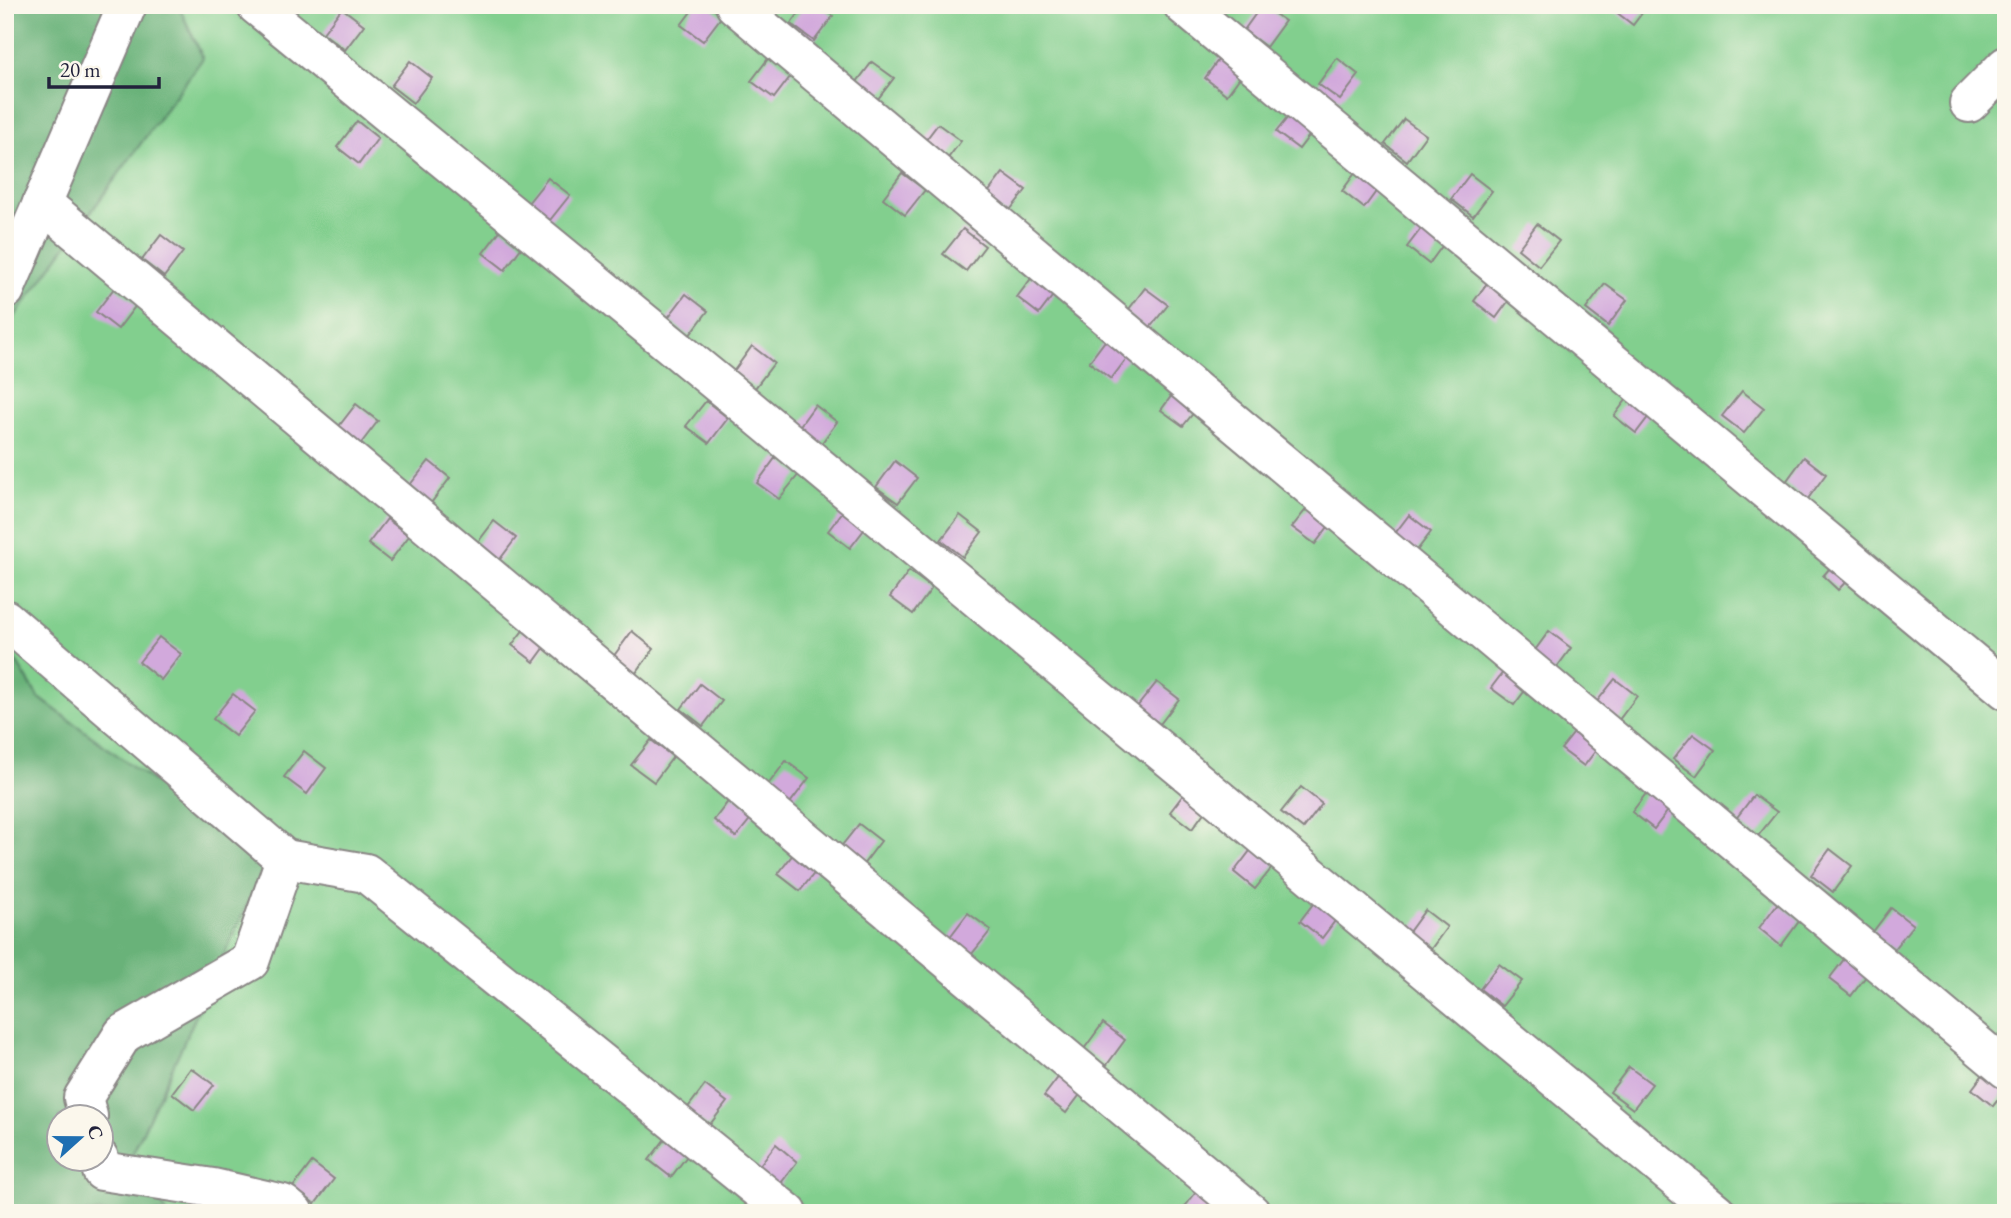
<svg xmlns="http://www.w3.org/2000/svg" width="2011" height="1218" font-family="'EB Garamond',serif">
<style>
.green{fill:#82cf8e;stroke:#527864;stroke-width:2}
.forest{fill:#69b279;stroke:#466a5a;stroke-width:2;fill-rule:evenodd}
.building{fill:#d2a9dc}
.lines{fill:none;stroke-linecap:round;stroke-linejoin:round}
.minor-casing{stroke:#8a8685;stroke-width:42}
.minor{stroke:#fff;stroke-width:38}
</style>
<rect width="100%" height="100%" fill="#fbf7ec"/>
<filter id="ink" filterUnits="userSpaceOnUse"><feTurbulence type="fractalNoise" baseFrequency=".0143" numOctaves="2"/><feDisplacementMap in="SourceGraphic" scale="14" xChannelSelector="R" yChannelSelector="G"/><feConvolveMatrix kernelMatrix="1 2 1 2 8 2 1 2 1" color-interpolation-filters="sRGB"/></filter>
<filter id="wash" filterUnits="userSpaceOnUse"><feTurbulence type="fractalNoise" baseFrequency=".00686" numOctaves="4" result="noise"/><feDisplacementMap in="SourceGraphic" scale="28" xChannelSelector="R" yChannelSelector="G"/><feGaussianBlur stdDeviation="1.57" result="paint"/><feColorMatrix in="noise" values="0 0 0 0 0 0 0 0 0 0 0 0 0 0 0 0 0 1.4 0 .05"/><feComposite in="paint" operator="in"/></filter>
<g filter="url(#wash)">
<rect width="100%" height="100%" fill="#f1e9cf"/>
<path class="green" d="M 178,5 L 2006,5 L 2006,1213 L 167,1213 L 131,1157 L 265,865 L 38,697 L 5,643 L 5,330 L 203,58 Z"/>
<g class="forest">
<path d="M 5,5 L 178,5 L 203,58 L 5,330 Z"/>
<path d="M 5,643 L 38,697 L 266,864 L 131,1157 L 167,1213 L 5,1213 ZM 60,1116 L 102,1116 L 102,1158 L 60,1158 Z"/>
</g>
<g id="blocks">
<g class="building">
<path d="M 696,5 L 708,5 L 722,16 L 703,41 L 681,25 Z"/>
<path d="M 805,5 L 819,5 L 833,16 L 814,41 L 791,24 Z"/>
<path d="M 1262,5 L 1285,21 L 1266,47 L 1244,30 Z"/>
<path d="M 1613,5 L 1648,5 L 1633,25 L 1611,8 Z"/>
<path d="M 342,8 L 364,25 L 345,50 L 323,33 Z"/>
<path d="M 1224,52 L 1246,69 L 1227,95 L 1205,78 Z"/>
<path d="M 771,55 L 793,73 L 774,98 L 751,81 Z"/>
<path d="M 1337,58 L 1359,75 L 1340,100 L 1318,84 Z"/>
<path d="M 410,61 L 432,78 L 413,103 L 391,86 Z"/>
<path d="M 872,62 L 894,78 L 874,104 L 853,87 Z"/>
<path d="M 1296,107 L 1318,124 L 1299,149 L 1276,132 Z"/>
<path d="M 1404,119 L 1426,135 L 1407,161 L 1385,144 Z"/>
<path d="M 357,121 L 378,138 L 359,164 L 337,147 Z"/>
<path d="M 938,124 L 961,141 L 942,166 L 919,149 Z"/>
<path d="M 1361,165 L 1383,182 L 1364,208 L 1342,191 Z"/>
<path d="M 902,173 L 925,190 L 905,215 L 883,198 Z"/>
<path d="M 1003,173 L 1026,190 L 1006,215 L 984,198 Z"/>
<path d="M 1470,174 L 1492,191 L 1473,216 L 1451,199 Z"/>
<path d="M 548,178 L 570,195 L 550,220 L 528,203 Z"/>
<path d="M 1426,222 L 1448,238 L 1429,264 L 1407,247 Z"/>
<path d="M 1537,224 L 1559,241 L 1539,266 L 1518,249 Z"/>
<path d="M 502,228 L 524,244 L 505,270 L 483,253 Z"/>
<path d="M 963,229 L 985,246 L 966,271 L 943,254 Z"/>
<path d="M 161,235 L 183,252 L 164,277 L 142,260 Z"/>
<path d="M 1036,272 L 1058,289 L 1039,314 L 1017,297 Z"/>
<path d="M 1493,275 L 1515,292 L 1496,318 L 1474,301 Z"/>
<path d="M 1605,284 L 1627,300 L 1608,326 L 1586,309 Z"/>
<path d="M 115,287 L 137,304 L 118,329 L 96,312 Z"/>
<path d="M 1145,288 L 1168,305 L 1148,330 L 1126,313 Z"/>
<path d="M 686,294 L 708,311 L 689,336 L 667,319 Z"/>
<path d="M 1108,337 L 1130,354 L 1111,379 L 1089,362 Z"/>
<path d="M 752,346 L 774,363 L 755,388 L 733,372 Z"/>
<path d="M 1180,384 L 1203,401 L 1183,426 L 1161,410 Z"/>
<path d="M 1633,391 L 1655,408 L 1636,433 L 1614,416 Z"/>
<path d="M 1742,391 L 1764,408 L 1744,433 L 1722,416 Z"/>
<path d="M 706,401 L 728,418 L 709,443 L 686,426 Z"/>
<path d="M 356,404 L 378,421 L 359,446 L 336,430 Z"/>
<path d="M 815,405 L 837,422 L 818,448 L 796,431 Z"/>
<path d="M 776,457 L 799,474 L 779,499 L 757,483 Z"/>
<path d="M 1804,457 L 1826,474 L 1807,500 L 1785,483 Z"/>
<path d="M 429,461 L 450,478 L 431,503 L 409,486 Z"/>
<path d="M 895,461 L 917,478 L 898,503 L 876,487 Z"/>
<path d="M 1312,502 L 1334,519 L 1315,544 L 1292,527 Z"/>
<path d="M 847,506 L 870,522 L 850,548 L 828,531 Z"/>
<path d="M 960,515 L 982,532 L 963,557 L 941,540 Z"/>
<path d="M 1409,515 L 1431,532 L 1412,557 L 1390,540 Z"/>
<path d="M 387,519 L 409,536 L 390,561 L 368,544 Z"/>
<path d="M 494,521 L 516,538 L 497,563 L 475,546 Z"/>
<path d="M 1836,561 L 1852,575 L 1838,590 L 1823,576 Z"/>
<path d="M 909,571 L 932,588 L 913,614 L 890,597 Z"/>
<path d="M 531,620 L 553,636 L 534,662 L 512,645 Z"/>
<path d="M 632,631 L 654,649 L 635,674 L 613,657 Z"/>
<path d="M 1549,631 L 1571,648 L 1552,674 L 1530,657 Z"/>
<path d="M 159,637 L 181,654 L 161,680 L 139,662 Z"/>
<path d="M 1510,663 L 1533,680 L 1514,705 L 1491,688 Z"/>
<path d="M 1615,679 L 1637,696 L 1618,721 L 1595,704 Z"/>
<path d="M 1157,682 L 1179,699 L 1160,724 L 1137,707 Z"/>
<path d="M 700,684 L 722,701 L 703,726 L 681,709 Z"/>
<path d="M 233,694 L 255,711 L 235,736 L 213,719 Z"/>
<path d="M 1581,724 L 1603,741 L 1584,766 L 1561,749 Z"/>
<path d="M 1693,734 L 1715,750 L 1696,776 L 1673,759 Z"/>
<path d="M 651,740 L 673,757 L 654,782 L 631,765 Z"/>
<path d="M 304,751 L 326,768 L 307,794 L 284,777 Z"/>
<path d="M 786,761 L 809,778 L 790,803 L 767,786 Z"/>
<path d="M 1190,786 L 1211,803 L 1192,829 L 1170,812 Z"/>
<path d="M 1301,787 L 1322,804 L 1303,829 L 1281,812 Z"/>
<path d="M 1651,787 L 1673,804 L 1654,829 L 1632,812 Z"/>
<path d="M 733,795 L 756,812 L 736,837 L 714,820 Z"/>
<path d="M 1754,795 L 1777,812 L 1757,837 L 1735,820 Z"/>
<path d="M 859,824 L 881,841 L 862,866 L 839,849 Z"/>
<path d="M 1253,847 L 1275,864 L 1255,889 L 1234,872 Z"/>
<path d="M 797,849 L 820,866 L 800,891 L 778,874 Z"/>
<path d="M 1830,849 L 1852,866 L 1833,892 L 1811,875 Z"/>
<path d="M 1319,896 L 1341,913 L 1322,938 L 1300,921 Z"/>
<path d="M 1778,903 L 1800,920 L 1781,946 L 1759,928 Z"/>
<path d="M 1891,908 L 1913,925 L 1893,950 L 1872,933 Z"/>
<path d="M 1425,910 L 1447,927 L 1428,953 L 1406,936 Z"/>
<path d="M 968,913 L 991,930 L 971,955 L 949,938 Z"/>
<path d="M 1848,954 L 1870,971 L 1851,996 L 1829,979 Z"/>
<path d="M 1499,964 L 1522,981 L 1502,1006 L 1480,989 Z"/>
<path d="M 1103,1023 L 1125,1040 L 1106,1066 L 1084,1049 Z"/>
<path d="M 1991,1064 L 2006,1076 L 2006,1090 L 1993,1106 L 1972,1089 Z"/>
<path d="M 1629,1067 L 1652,1084 L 1633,1109 L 1610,1092 Z"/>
<path d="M 191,1068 L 214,1085 L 194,1110 L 172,1093 Z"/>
<path d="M 1063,1071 L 1085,1088 L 1066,1113 L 1044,1096 Z"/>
<path d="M 705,1085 L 727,1102 L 708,1127 L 686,1110 Z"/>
<path d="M 668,1135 L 690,1152 L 671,1177 L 649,1160 Z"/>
<path d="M 776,1144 L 797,1162 L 778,1187 L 756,1170 Z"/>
<path d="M 312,1162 L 334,1179 L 315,1204 L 293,1187 Z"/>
<path d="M 1200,1187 L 1222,1204 L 1215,1213 L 1180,1213 Z"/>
</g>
</g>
</g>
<g filter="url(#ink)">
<use href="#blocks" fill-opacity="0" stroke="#8a8685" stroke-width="2"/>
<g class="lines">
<g class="minor-casing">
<g id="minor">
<path d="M 256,5 L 748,408 L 1717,1213"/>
<path d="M 735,5 L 2006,1069"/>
<path d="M 1183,5 L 2006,690"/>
<path d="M 1969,103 L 2006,66"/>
<path d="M 42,203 L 1251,1213"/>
<path d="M 5,290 L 127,5"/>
<path d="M 5,619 L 285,859 L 250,961 L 123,1034 L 83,1098 L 88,1116"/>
<path d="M 285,859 L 366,873 L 788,1213"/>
<path d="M 99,1158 L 102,1171 L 213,1188 L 283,1204 L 294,1213"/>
</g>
</g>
<use href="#minor" class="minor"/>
</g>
</g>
<rect width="2011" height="1218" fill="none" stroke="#fbf7ec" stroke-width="28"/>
<g transform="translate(80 1138) rotate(69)"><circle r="33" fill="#fbf7ec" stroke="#a4a2a5" stroke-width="2"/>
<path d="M0-5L12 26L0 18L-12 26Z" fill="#1f6fb2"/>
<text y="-10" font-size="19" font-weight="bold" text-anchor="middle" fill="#22223b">С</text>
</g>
<path d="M49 77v10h110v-10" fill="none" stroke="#22223b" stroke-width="3.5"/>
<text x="60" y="77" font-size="21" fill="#22223b" stroke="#fbf7ec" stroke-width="5" paint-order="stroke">20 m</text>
</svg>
